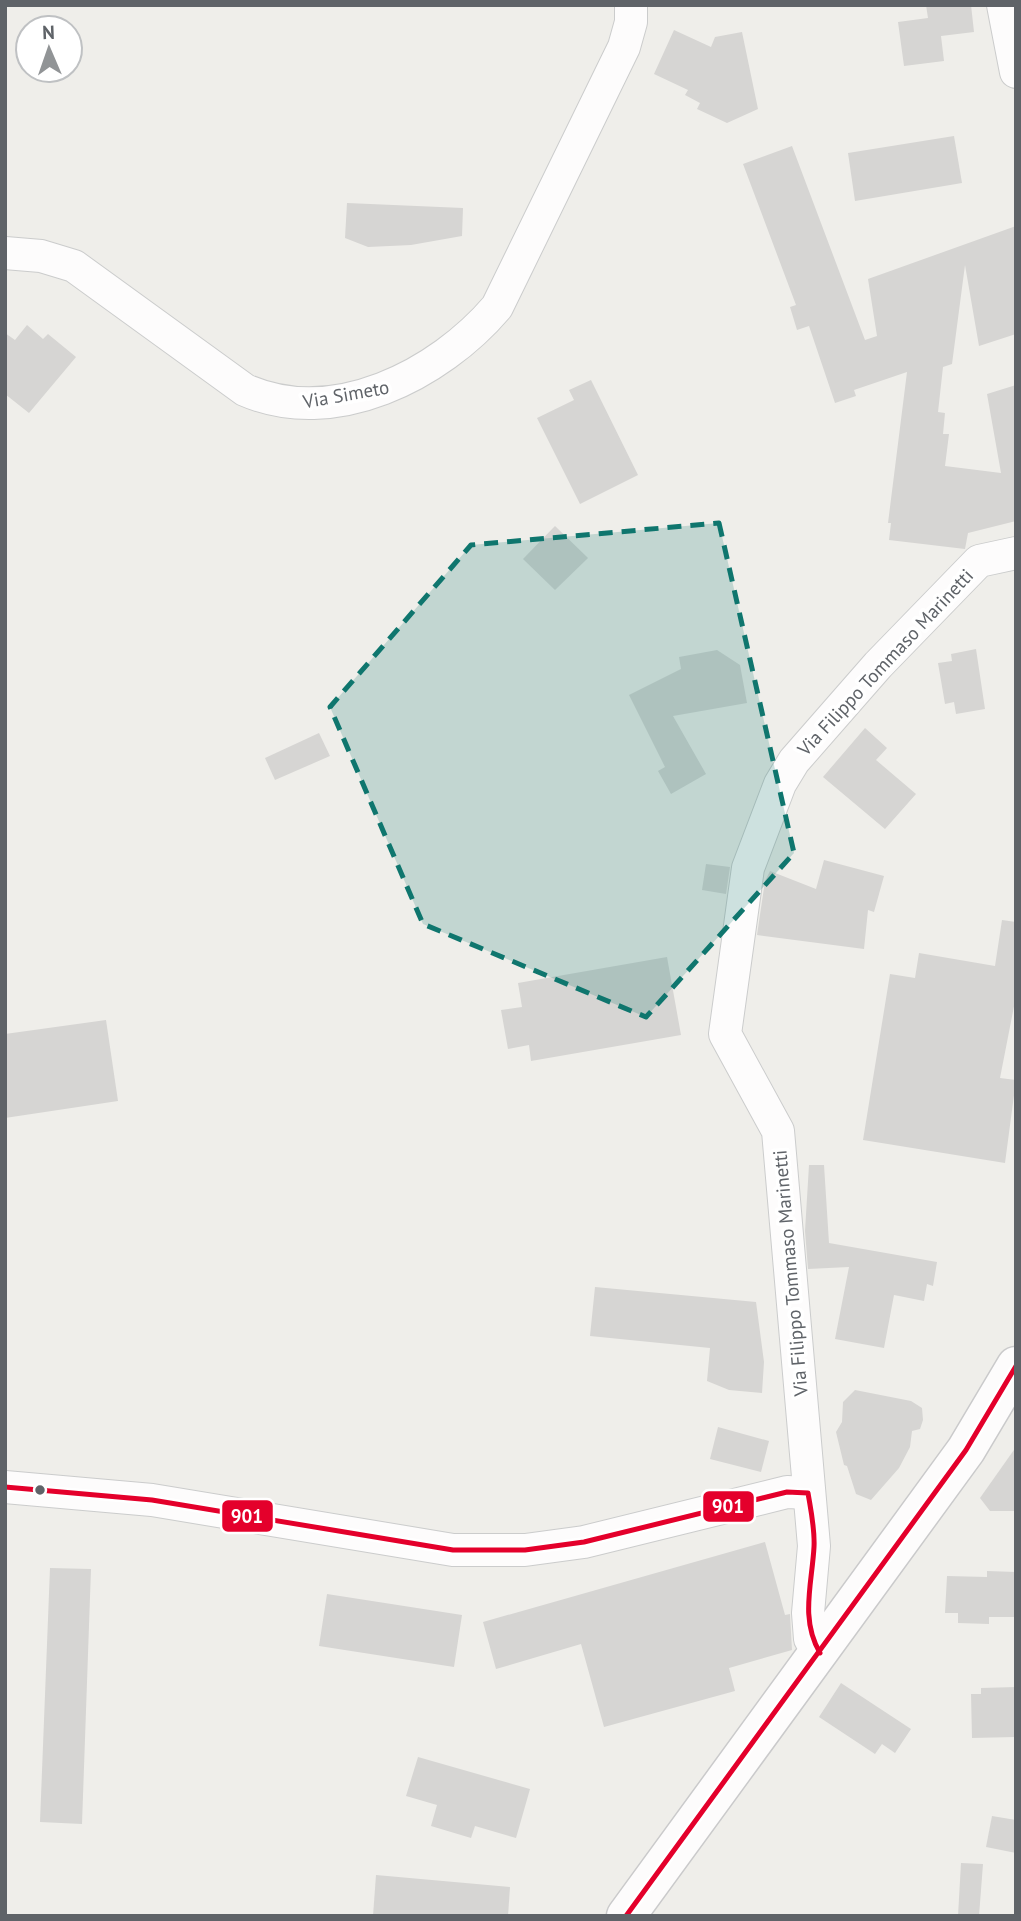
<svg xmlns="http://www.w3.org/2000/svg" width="1021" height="1921" font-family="'PT Sans',sans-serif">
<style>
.building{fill:#d6d5d3}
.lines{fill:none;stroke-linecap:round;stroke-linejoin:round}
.street-casing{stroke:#cbcccc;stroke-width:34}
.secondary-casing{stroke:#cacacb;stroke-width:41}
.street{stroke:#fdfcfc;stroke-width:32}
.secondary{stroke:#fdfcfc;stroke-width:38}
.bus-1-casing{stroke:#fff;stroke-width:10}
.bus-1{stroke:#e4002b;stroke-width:5}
.marked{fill:#0f766e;fill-opacity:0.2;stroke:#0f766e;stroke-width:5;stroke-dasharray:14 9;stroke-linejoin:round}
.bus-dot{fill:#5f6368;stroke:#fff;stroke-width:2.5}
.labels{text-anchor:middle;stroke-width:7;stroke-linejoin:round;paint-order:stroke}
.street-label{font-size:19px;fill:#5f6368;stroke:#fff}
.line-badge{stroke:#fff;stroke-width:2.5}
.badge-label{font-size:19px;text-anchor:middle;font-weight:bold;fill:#fff}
</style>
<rect width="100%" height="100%" fill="#efeeea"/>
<g class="building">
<path d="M 926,5 L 971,5 L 974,32 L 941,36 L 944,61 L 904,66 L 898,22 L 928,18 Z"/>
<path d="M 674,30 L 711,47 L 715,37 L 742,32 L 758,109 L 727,123 L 697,109 L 700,103 L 685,95 L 688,90 L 654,74 Z"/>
<path d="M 954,136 L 962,183 L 855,201 L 848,153 Z"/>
<path d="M 792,146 L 865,340 L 877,336 L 868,279 L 1016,226 L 1016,334 L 979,346 L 965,265 L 952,364 L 943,367 L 938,412 L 945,413 L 943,434 L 949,434 L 945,466 L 1001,473 L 987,394 L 1016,385 L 1016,521 L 968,533 L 965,549 L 889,540 L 891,523 L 888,523 L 907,372 L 854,390 L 856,396 L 835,403 L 809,326 L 797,330 L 790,307 L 796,305 L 743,164 Z"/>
<path d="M 347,203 L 463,208 L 462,236 L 411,245 L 368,247 L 345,238 Z"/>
<path d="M 27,325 L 43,339 L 48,334 L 76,357 L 29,413 L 5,394 L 5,333 L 15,340 Z"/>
<path d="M 591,380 L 638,475 L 580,504 L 537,418 L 574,400 L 569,390 Z"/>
<path d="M 555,526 L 588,558 L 555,590 L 523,559 Z"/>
<path d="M 976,649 L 985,709 L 956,714 L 954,702 L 945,704 L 938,663 L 952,661 L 951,654 Z"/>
<path d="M 717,650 L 740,665 L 747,703 L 673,716 L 706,774 L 671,794 L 658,771 L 665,767 L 629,695 L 681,669 L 679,657 Z"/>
<path d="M 865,728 L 887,748 L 876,760 L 916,794 L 885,829 L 823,777 Z"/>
<path d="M 319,733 L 330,756 L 275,780 L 265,758 Z"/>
<path d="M 824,860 L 884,876 L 874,912 L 868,910 L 864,949 L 757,935 L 765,881 L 770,871 L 816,889 Z"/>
<path d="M 706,864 L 730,867 L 726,894 L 702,890 Z"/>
<path d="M 1002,920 L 1016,922 L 1016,996 L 1000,1078 L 1016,1080 L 1005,1163 L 863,1140 L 890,974 L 915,978 L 919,953 L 995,966 Z"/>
<path d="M 667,957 L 681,1035 L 531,1061 L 529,1045 L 508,1049 L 501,1010 L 522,1007 L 518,983 Z"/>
<path d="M 106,1020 L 118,1101 L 5,1118 L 5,1034 Z"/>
<path d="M 809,1165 L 824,1165 L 829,1243 L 937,1262 L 933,1286 L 927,1284 L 924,1301 L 894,1295 L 884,1348 L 835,1339 L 849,1267 L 808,1269 L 805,1231 Z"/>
<path d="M 595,1287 L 756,1302 L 764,1362 L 762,1393 L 729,1390 L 707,1381 L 710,1348 L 590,1336 Z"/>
<path d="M 855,1390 L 911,1401 L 922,1408 L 923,1420 L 920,1429 L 912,1431 L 910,1447 L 899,1468 L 871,1500 L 856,1494 L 847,1466 L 844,1465 L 836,1432 L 842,1422 L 843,1402 Z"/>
<path d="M 718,1427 L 769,1441 L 761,1472 L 710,1459 Z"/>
<path d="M 1016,1447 L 1016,1511 L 990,1511 L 980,1498 Z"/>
<path d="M 765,1542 L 785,1615 L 790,1614 L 792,1650 L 729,1668 L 735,1691 L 604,1727 L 581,1644 L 496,1669 L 483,1622 Z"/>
<path d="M 50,1568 L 91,1569 L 82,1824 L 40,1822 Z"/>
<path d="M 987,1571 L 1016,1572 L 1016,1617 L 989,1617 L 989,1624 L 958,1623 L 958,1613 L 945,1613 L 947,1576 L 987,1577 Z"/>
<path d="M 327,1594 L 462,1615 L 454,1667 L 319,1646 Z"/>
<path d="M 841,1683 L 911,1729 L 895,1753 L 882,1744 L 875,1754 L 819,1717 Z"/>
<path d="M 1016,1687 L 1015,1737 L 972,1738 L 971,1694 L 981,1694 L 981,1688 Z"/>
<path d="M 418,1757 L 530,1789 L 516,1838 L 475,1826 L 471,1838 L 431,1826 L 437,1805 L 406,1796 Z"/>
<path d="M 992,1816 L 1016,1820 L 1016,1853 L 986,1847 Z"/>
<path d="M 961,1863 L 983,1864 L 979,1916 L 958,1916 Z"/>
<path d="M 376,1875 L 510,1887 L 508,1916 L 373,1916 Z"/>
</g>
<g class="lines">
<g class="street-casing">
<g id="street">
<path d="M 1003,5 L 1016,72"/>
<path d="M 5,253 L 41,256 L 74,266 L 245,390 C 334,429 439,375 497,307 L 624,47 L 631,22 L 631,5"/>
<path d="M 5,1487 L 152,1500 L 453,1550 L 525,1550 L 584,1542 L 787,1492 L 808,1493"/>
<path d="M 820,1653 L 810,1639 L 808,1613 L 814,1546 L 778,1131 L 725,1034 L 748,868 L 780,784 L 794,761 L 878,665 L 979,561 L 1016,553"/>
</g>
</g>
<g class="secondary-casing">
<path id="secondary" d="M 626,1916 L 966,1450 L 1016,1366"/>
</g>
<use href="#street" class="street"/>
<use href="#secondary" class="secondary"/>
<g class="bus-1-casing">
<g id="bus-1">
<path d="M 5,1487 L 152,1500 L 453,1550 L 525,1550 L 584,1542 L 787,1492 L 808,1493 C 811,1511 815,1529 814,1547 C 812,1584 800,1619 820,1653"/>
<path d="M 626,1916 L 966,1450 L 1016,1366"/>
</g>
</g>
<use href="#bus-1" class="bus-1"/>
</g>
<path class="marked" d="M 719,523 L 794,853 L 646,1017 L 423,924 L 330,707 L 471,545 Z"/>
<circle class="bus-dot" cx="40" cy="1490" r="6"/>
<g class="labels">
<g class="street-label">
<text transform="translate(346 394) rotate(-10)" y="7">Via Simeto</text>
<text transform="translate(885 662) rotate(-47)" y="7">Via Filippo Tommaso Marinetti</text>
<text transform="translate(790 1273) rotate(-95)" y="7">Via Filippo Tommaso Marinetti</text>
</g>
</g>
<g class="line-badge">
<rect x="702" y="1490" width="53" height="33" rx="7" fill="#e4002b"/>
<rect x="221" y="1499" width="53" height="34" rx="7" fill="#e4002b"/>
</g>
<g class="badge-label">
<text x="728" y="1513">901</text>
<text x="247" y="1523">901</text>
</g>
<rect width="1021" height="1921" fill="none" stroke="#5f6368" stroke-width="14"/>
<g transform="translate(49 49) rotate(358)"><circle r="33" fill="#ffffff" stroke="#bfc1c3" stroke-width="2"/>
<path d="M0-5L12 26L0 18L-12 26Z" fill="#919496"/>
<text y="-10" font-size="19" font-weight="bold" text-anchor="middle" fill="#5f6368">N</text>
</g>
</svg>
